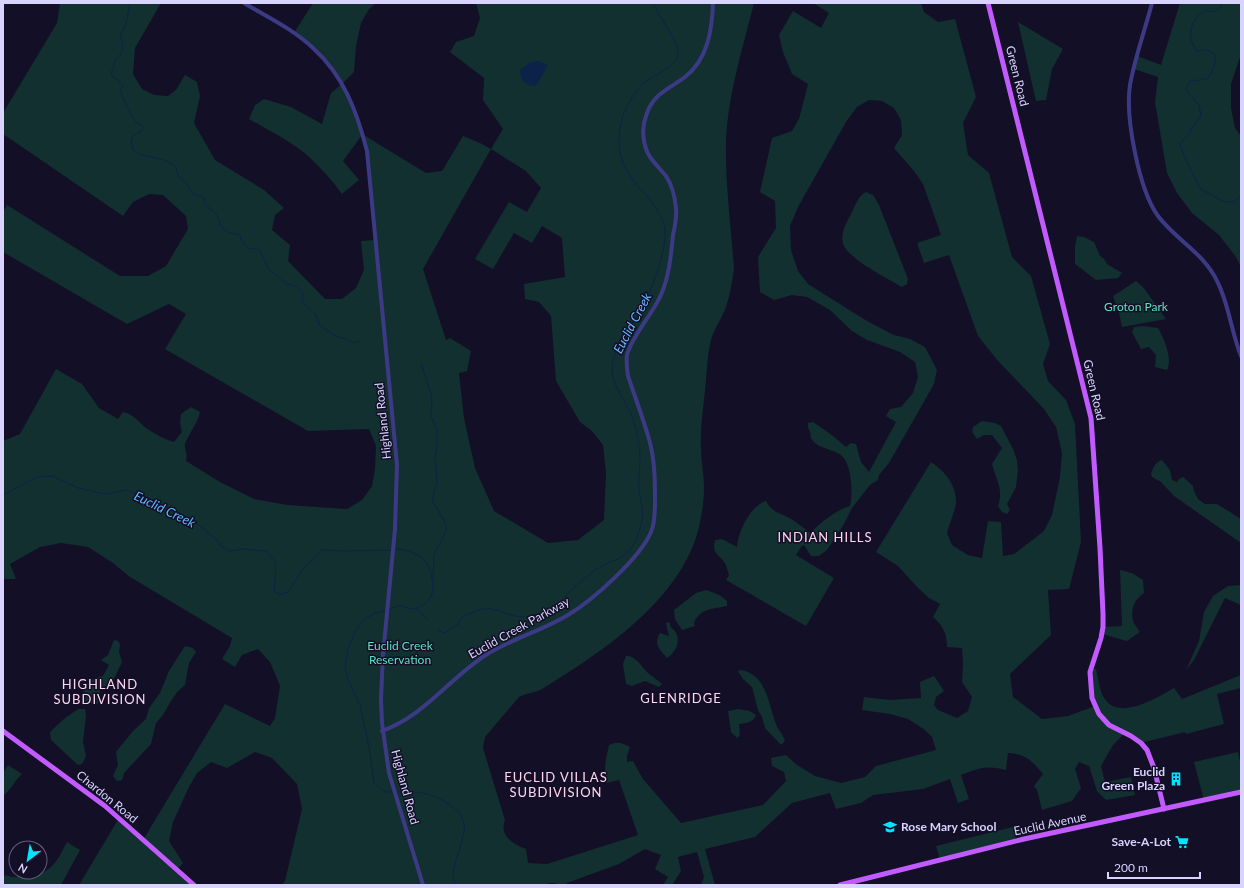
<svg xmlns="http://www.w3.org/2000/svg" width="1244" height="888" font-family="Lato,sans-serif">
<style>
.green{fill:#12302f;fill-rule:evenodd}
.water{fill:#0c2248}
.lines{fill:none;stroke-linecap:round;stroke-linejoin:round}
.stream{stroke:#0c2248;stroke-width:1}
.minor{stroke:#3d3a85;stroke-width:4}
.major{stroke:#c25bff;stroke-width:5}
.labels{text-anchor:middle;stroke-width:3;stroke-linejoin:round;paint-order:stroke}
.street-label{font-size:12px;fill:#d9d4ff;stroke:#130f26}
.park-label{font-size:12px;fill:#5fe0c0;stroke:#130f26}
.poi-label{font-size:12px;font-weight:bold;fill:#d9d4ff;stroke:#130f26;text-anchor:end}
.water-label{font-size:13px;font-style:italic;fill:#62b6ff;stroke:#130f26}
.neighbourhood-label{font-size:13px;letter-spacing:1px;fill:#ffd6f0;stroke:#130f26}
</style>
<rect width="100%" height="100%" fill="#130f26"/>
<g class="green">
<path d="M 60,3 L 161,3 L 135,48 L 133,74 L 142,89 L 154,95 L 168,96 L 176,90 L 185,75 L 197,82 L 200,96 L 194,123 L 215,160 L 264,190 L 284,208 L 275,215 L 272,230 L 290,245 L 288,261 L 325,299 L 342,299 L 356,288 L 364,270 L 361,241 L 375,240 L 367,151 L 362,135 L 343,161 L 359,180 L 342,194 C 332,180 320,167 307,155 C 290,141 268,130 249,119 L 255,105 L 264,99 L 291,107 L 322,124 L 331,93 L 342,84 L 313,48 L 294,33 L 313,3 L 376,3 L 369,9 L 361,23 L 356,46 L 354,72 L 342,84 L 362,134 L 426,173 L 442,171 L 463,136 L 480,143 L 491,149 L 503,129 L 483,100 L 484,78 L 450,52 L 456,42 L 474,36 L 480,18 L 476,3 L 754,3 C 743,47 728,95 726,141 C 725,183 731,226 734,269 C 732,282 730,295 726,307 C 722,318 714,329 711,340 C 707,356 707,374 705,391 C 703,410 700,429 701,448 C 701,461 704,474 704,487 C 704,497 703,508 701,517 C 689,595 604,651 542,689 C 535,693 526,693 519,697 L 485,737 L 483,748 L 505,820 C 499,836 513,844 526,849 L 528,863 L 547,864 L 638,835 L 619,780 L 607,783 C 603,769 606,758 609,745 C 618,741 622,743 630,747 L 627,756 L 627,762 L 633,761 L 643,779 L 681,823 L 763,805 L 786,781 L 784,772 L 772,766 L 771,758 L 786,755 L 797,765 L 815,776 L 841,783 L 865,777 L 876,766 L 936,750 L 932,737 L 925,730 L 908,719 L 890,714 L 862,710 L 864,697 L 890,700 L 921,698 L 920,682 L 934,676 L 944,691 L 936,697 L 934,705 L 938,710 L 957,718 L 968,711 L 972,697 L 962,682 L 963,664 L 962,648 L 947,647 C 947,633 943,626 933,617 L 940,604 L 929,598 L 917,587 L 898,566 L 876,552 L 931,462 C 945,471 957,486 956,503 C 955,511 949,525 947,533 L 952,545 L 968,555 L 982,558 L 988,521 L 1001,522 L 1003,556 L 1014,554 L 1044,531 L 1052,515 L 1060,477 L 1062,453 L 1056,427 L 1044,409 L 998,361 L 978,336 L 949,255 L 924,263 L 917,243 L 941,235 L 923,184 L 914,171 L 894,148 L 902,135 L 901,120 L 894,108 L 882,101 L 869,100 L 857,107 L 846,122 L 798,207 L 790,226 L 791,250 L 798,271 L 808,284 L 867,321 L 894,335 L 910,339 L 925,347 L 937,370 L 934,384 L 889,463 L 879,475 L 878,480 L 870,485 L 852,508 L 844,524 L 827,550 L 819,556 L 811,556 L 804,545 L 801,547 L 796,555 L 834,578 L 806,626 L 726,580 L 729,575 C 728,572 727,568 726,565 C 721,554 711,556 715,540 L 722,539 L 737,547 C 738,532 750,506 766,501 C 773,514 780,512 791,519 C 798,523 804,528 810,533 C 822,522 834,511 850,506 C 853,493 852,464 841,455 C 831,448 817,449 811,438 C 810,436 811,434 810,432 C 809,428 807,428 808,423 L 813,422 C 825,430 835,437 846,447 L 851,443 L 856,444 L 861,462 L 869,472 L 896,422 L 886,416 L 890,409 L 901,407 L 913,393 L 918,377 L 915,362 L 900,352 L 867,340 L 852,331 L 830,310 L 807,297 L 792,295 L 774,300 L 760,292 L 758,257 L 776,228 L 775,201 L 760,192 L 772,138 L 792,131 L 799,119 L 808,84 L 792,74 L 783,52 L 779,35 L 793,11 L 821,28 L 829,13 L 813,3 L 921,3 L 924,12 L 938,22 L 955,19 L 976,97 L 963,123 L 968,155 L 989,173 L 1012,257 L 1031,276 L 1050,344 L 1043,364 L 1048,381 L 1066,400 L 1075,424 L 1081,542 L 1069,589 L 1048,590 L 1051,635 L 1010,674 L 1013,697 L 1042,719 L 1068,716 L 1095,706 L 1091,669 L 1096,669 C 1098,677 1099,688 1103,696 C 1117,723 1156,698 1174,688 L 1182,699 L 1241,675 L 1241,688 L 1217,694 L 1224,724 L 1186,734 L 1185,732 L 1141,743 L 1125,733 L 1113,745 L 1101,766 L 1105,782 L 1131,777 L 1135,795 L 1106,800 L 1097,791 L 1089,766 L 1079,762 L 1075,769 L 1081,788 L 1072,801 L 1042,810 L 1037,790 L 1034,786 L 1043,774 C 1032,761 1026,754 1008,753 L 1006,770 C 984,765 981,768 961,775 L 969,799 L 958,803 L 950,779 L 923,789 L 873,795 L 861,803 L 836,809 L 830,793 L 792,803 L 755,837 L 705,849 L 715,885 L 701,885 L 704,877 L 697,852 L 678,857 L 681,871 L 672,885 L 663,885 L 668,877 L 655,869 L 661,855 L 645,849 L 619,864 L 567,883 L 565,885 L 551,883 L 543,885 L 282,885 L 285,881 L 302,809 L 297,784 L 272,758 L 255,752 L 227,768 L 211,762 L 197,773 L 189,787 L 173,822 L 169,841 L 183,863 L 177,870 L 194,885 L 79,885 L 119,818 L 143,840 L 225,704 L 270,726 L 275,718 L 280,686 L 270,662 L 258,649 L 242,655 L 235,667 L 222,659 L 230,646 L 232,638 L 130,577 L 113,563 L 88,547 L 61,543 L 40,547 L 10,564 L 16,579 L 3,579 L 3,441 L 20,434 L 56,369 L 82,384 L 99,408 L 118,419 L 123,412 C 133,414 139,422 146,428 C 155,434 164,439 174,442 L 182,432 L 180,423 L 181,414 L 191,407 L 200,412 L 198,419 L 185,443 C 184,450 188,453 186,461 L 220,482 L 254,499 L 287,505 L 347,509 L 362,500 L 372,486 L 375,469 L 376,446 L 369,429 L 308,431 L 165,349 L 186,314 L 169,304 L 127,324 L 3,252 L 3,212 L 7,205 L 120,276 L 148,276 L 166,266 L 188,229 L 186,216 L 163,195 L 149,194 L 133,202 L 123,216 L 3,134 L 3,113 L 57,23 ZM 491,149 L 526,171 L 541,188 L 527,212 L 509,202 L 475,259 L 493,269 L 514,233 L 532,243 L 542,226 L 562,238 L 565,277 L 524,284 L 525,299 L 539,302 L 551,316 L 556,381 L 580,422 L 592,431 L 603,445 L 606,473 L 604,520 L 578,540 L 548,543 L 494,511 L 475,468 L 464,418 L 459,373 L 467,371 L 471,351 L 450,338 L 446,340 L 423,269 Z"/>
<path d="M 1180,3 L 1241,3 L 1241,54 L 1231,84 L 1231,108 L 1235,128 L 1241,136 L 1241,267 L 1236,257 L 1219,235 L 1192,213 L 1177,193 L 1167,173 L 1155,102 L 1158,77 L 1134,69 L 1137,56 L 1161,65 Z"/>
<path d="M 1018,22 L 1063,49 L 1052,69 L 1046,100 L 1036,101 Z"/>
<path d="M 866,192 L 873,195 L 879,205 L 908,279 L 907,284 L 902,287 C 888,279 851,260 844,246 C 839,236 846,223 851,214 C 855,206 858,196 866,192 Z"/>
<path d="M 1077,236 L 1084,237 L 1094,242 L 1100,256 L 1104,259 L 1107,264 L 1122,273 L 1118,278 L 1096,280 L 1075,264 L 1075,247 Z"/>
<path d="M 1136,281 L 1143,287 L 1166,319 L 1122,327 L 1119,313 L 1113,296 Z"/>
<path d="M 1143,326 L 1158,328 C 1164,338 1173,359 1167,370 L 1155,367 L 1156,355 L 1149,347 L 1141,349 L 1132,332 L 1134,327 Z"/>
<path d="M 982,421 L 995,423 L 1001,426 L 1013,449 L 1017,460 L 1018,470 L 1016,487 L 1007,504 L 1010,510 L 1007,514 L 1002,512 L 998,506 C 1004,489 996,480 992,464 L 1002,448 L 992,435 L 984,435 L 977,439 L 972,432 L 973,427 Z"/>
<path d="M 1162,460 L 1170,470 L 1172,480 L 1177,482 L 1179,479 L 1183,477 L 1193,486 L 1194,491 L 1198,499 L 1205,504 L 1217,504 L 1241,519 L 1241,543 L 1174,496 L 1161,482 L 1152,477 L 1151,474 C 1153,468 1155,462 1162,460 Z"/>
<path d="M 1120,570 L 1132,573 L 1143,580 L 1144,593 C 1135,599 1130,609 1133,621 C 1134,624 1138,629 1140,632 L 1127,641 L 1102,634 L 1103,627 L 1122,626 Z"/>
<path d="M 1241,585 L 1241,605 L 1225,598 L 1194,660 L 1186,670 L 1199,641 L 1204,612 L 1213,596 L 1228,586 Z"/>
<path d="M 706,590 C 714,593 720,594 727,601 L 727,606 C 714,609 700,608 694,623 L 695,626 L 682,630 L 675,619 L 674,610 L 696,593 Z"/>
<path d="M 667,622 L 670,623 L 670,626 C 671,628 675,630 676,633 C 681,642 675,653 667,658 C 660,649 653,645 660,633 L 669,636 L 666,624 Z"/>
<path d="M 114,640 L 118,641 L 120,644 L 119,652 L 122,662 L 112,683 L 101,688 L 98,698 L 99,702 L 96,705 L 81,700 C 85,684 87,680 103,676 L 109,665 L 101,660 L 108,655 Z"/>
<path d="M 185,646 L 193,648 L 196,652 L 189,663 L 185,685 L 178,691 L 171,701 L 163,715 L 156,723 L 151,744 L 124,773 L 122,780 L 117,781 L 113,776 L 118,765 L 116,752 L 133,731 L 146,719 L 149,708 L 160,693 L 169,671 Z"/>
<path d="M 626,656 C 636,655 642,668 649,674 C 653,677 658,680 662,684 L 659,687 L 645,681 L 632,686 L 626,684 L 623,664 Z"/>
<path d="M 741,670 C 767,675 768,703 776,724 C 778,730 783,734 785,741 L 781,745 L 765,728 L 762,717 L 758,710 L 752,687 L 743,679 L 738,671 Z"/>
<path d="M 78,709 L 85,709 L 86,716 L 83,742 L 86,756 L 82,764 L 78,765 L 51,740 L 50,732 L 64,719 Z"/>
<path d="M 738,709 L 750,711 L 756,715 C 753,723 746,723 739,724 L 740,735 L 737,738 L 731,732 L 728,711 Z"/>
<path d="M 1238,752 L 1241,767 L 1241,792 L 1204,800 L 1194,762 Z"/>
<path d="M 8,765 L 22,774 C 14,781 11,790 3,796 L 3,773 Z"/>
<path d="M 1013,827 L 1016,841 L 940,860 L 936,846 Z"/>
<path d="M 67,842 L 80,850 L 61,885 L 3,885 L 3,875 C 22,879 40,879 54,864 C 59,858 63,849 67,842 Z"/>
</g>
<path class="water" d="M 538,61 L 548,65 L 537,84 L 535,86 C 525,86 520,79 520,70 L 531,62 Z"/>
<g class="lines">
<g class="stream">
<path d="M 130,3 L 126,24 L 120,35 C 124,46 124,53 115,60 L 114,67 L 111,72 L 112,77 L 117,79 L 123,86 L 120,90 C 121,94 133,119 136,122 C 138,124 141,124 143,127 L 141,131 L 132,137 L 131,141 L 133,150 C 136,151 139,154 142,155 C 155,159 164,157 176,167 C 177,180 183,178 188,186 C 190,189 190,192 194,194 C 197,195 200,195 203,197 C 205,208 210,207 216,214 C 221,221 218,227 228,232 C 232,235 236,233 240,235 C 241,241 245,245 250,249 L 255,248 L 260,251 L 268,268 L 286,284 L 296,286 L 303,293 L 302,301 L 316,315 L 320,326 L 338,337 L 346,339 L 354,343 L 359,341"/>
<path d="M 1223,3 L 1220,8 L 1213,12 C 1198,7 1189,26 1191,39 C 1191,43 1195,46 1196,51 L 1207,50 L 1215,54 C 1216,62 1213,73 1207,79 L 1190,81 L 1186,89 L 1187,91 L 1199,105 L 1201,116 L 1191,129 L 1190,133 L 1185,138 L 1180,144 L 1186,161 L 1201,190 C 1215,194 1219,204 1235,202 L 1241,194"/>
<path d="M 421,363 L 432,398 L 431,416 L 437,430 L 437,445 L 435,456 L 437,482 L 432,500 L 446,524 L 446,531 L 434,555 L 433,578"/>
<path d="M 3,495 L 37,477 L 52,476 L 78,488 L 106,494 L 127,490 L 154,500 L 195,522 L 218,541 L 220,545 L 229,551 L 244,549 L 266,551 L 276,563 L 274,592 L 281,594 L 288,592 L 302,570 L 323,550 L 345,551 L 392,550"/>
<path d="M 417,608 L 428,620"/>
<path d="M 390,609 C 392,608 396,606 399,606 C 405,606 410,610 417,608 C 434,600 435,590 431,574 C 430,569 427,562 422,558 C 416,553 404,549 396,549"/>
<path d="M 387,610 L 375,613 L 365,619 L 356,630 L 348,649 L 345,666 L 348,680 L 360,705 L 369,747 L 374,783 L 380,789 L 387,792 L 392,792"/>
<path d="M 438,629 L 439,631 L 444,633 L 457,625 L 463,616 L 485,608 L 497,610 L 514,616 L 526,617 L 556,609 C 566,593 589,572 606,564 C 614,560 624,558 630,550 C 636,542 640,530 642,520 C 644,510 640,499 639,489 C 638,479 640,470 640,460 C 640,447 637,431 633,419 C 627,401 613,389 612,370 C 611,350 634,322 644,304 C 652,287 659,269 663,251 C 665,241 667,229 662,219 C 648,190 619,178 619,140 C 619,119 629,97 644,83 C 653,75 677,67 678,54 C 678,41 659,16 653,3"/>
<path d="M 396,792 C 405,792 414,791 423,793 C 440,797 468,810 464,831 C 462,845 455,859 453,873 C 453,877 454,881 455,885"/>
</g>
<g class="minor">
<path d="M 244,3 C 267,17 293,29 313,48 C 344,76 357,112 367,151 L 397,465 L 395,529 L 383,655 L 381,699 L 382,723 L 389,773 L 423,885"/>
<path d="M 1152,3 C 1145,30 1135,57 1130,85 C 1125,117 1139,190 1158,216 C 1176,240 1204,253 1217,281 C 1229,304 1231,331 1241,356"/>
<path d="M 382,731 C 425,716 451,676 489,653 C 515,638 543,630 568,615 C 593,600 640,558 651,532 C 655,523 655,512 655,502 C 655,482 655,460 649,439 C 643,418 635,397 628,376 C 627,369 626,362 627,355 C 632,336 651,316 660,297 C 669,278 671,256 673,235 C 675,226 677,217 676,208 C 675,198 672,185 666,176 C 661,170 655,164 650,157 C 643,146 641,129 646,116 C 653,93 668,90 685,77 C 708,59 712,30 713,3"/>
</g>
<g class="major">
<path d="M 988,3 L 1091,418 L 1100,548 L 1103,614 L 1103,627 L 1101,638 L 1090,672 L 1092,698 L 1099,714 L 1109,725 L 1131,736 L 1141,743 L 1147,750 L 1154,768 L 1164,809"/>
<path d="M 3,731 L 105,806 L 194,885"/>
<path d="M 840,885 L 1024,839 L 1241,792"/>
</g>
</g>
<defs>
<g id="building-bare" transform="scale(1.08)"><path d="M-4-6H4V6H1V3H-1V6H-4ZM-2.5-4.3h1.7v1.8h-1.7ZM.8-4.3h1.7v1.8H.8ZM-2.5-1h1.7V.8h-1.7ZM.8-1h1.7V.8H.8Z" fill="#00e5ff" stroke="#130f26" stroke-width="2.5" paint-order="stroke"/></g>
<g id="school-bare" transform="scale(1.08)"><path d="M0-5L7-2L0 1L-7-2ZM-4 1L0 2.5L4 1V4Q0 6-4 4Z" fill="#00e5ff" stroke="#130f26" stroke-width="2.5" paint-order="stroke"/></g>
<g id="supermarket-bare" transform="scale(1.08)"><path d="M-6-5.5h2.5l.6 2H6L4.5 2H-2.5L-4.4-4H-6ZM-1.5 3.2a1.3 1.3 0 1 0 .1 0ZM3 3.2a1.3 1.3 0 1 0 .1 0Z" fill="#00e5ff" stroke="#130f26" stroke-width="2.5" paint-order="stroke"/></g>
</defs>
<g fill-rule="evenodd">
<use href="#building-bare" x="1176" y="779"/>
<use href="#school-bare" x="890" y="827"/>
<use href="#supermarket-bare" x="1182" y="842"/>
</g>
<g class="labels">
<g class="street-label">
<text transform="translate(1017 76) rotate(76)" y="4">Green Road</text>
<text transform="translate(1094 390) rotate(77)" y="4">Green Road</text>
<text transform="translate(383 421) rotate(-96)" y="4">Highland Road</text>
<text transform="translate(519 628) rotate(-29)" y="4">Euclid Creek Parkway</text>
<text transform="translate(405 787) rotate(75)" y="4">Highland Road</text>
<text transform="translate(107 797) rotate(39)" y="4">Chardon Road</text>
<text transform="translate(1050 824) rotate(-12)" y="4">Euclid Avenue</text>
</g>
<g class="park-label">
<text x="1136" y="311">Groton Park</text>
<text x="400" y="650">Euclid Creek<tspan x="400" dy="14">Reservation</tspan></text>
</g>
<g class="poi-label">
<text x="1165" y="776">Euclid<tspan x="1165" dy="14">Green Plaza</tspan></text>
<text x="901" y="831" text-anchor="start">Rose Mary School</text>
<text x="1171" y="846">Save-A-Lot</text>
</g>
<g class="water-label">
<text transform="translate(632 323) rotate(-62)" y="5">Euclid Creek</text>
<text transform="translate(165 509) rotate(26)" y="5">Euclid Creek</text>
</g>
<g class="neighbourhood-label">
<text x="825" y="542">INDIAN HILLS</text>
<text x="100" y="689">HIGHLAND<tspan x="100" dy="15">SUBDIVISION</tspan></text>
<text x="681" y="703">GLENRIDGE</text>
<text x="556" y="782">EUCLID VILLAS<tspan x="556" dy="15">SUBDIVISION</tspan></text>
</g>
</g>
<rect width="1244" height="888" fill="none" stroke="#d9d4ff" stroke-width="8"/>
<g transform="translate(28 860) rotate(211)"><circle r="19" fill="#130f26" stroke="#625e7d"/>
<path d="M0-3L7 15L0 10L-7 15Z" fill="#00e5ff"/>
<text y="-6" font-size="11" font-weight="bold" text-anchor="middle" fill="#d9d4ff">N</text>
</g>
<path d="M1108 872v6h92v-6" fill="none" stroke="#d9d4ff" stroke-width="2"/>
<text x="1114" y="872" font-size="12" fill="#d9d4ff" stroke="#130f26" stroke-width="3" paint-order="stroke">200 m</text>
</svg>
